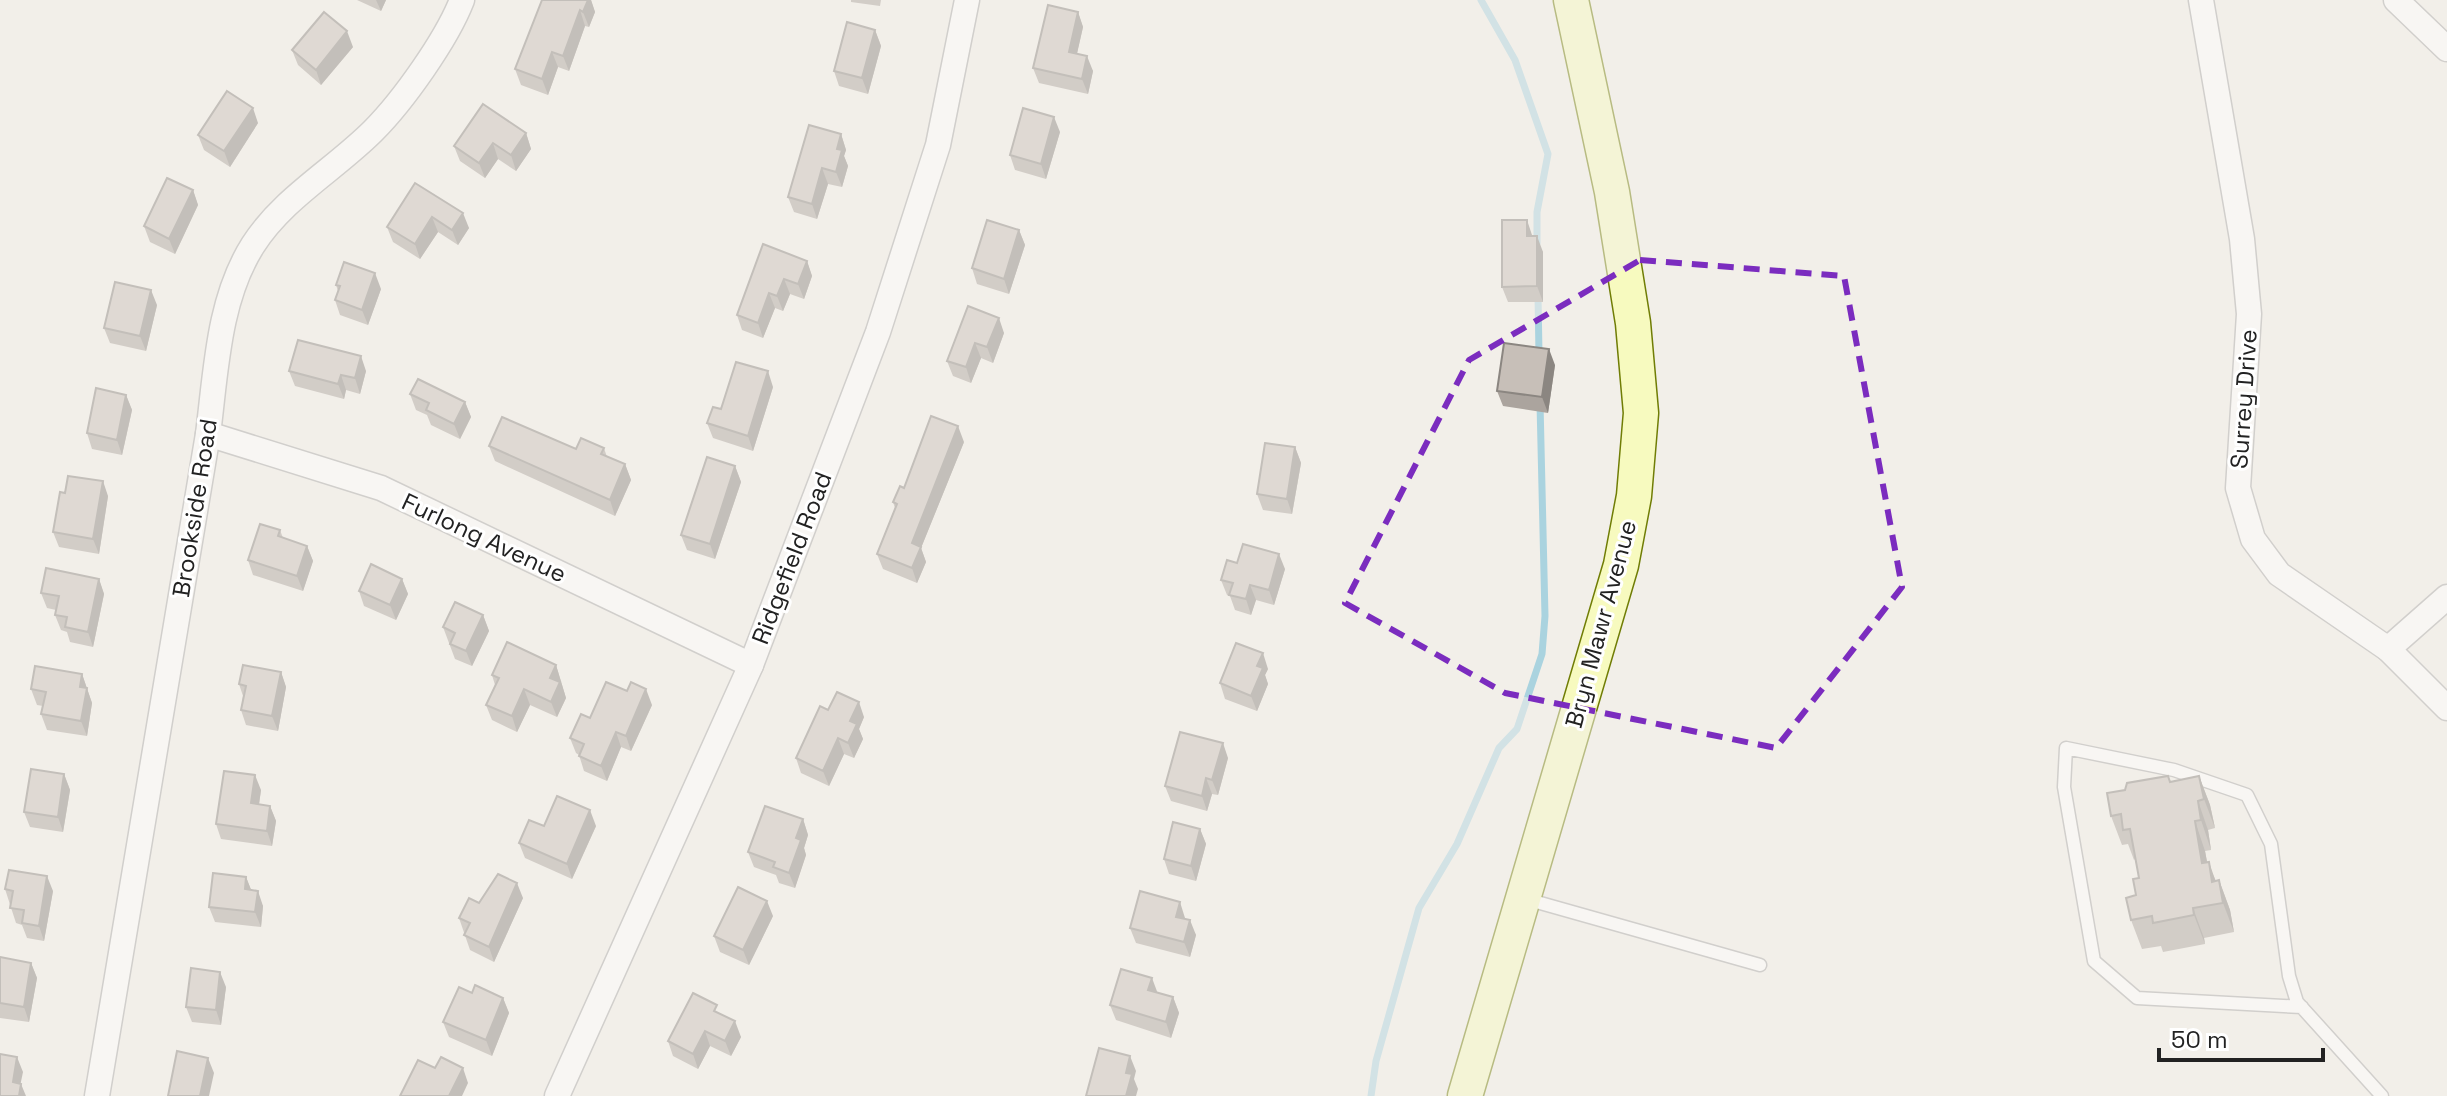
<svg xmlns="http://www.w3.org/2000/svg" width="2447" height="1096" font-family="'Space Grotesk',sans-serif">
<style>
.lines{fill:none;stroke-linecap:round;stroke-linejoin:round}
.stream{stroke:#aad3df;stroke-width:7}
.lane-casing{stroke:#a9a9a9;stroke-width:15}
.street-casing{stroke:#a9a9a9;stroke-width:27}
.secondary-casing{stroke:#707d05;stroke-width:37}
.lane{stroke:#fff;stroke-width:12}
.street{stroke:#fff;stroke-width:24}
.secondary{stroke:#f7fabf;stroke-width:34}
.wall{fill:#aba49e}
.shaded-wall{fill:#8b8681}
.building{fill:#c7bfb8;stroke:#8b8681;stroke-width:2}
.marked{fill:none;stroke:#7b2cbf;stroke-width:6;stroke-dasharray:16 10;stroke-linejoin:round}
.labels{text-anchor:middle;stroke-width:6;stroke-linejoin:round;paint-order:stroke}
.street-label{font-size:24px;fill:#222;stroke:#fff}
</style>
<rect width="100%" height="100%" fill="#f2efe9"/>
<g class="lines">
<g class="stream">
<path d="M 1481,0 L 1515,60 L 1548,154 L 1537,212 L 1537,243"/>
<path d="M 1538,295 L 1539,355"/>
<path d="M 1371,1096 L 1376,1061 L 1419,908 L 1457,844 L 1499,748 L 1517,729 L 1542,654 L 1545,616 L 1540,403"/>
</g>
<g class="lane-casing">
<g id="lane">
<path d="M 1526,899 L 1760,965"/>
<path d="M 2302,1007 L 2137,998 L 2094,961 L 2064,787 L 2066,748 L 2174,770 L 2247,795 L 2271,844 L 2289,976 L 2297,1002 L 2382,1096"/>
</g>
</g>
<g class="street-casing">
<g id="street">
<path d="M 2201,0 L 2242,239 L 2249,314 L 2238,488 L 2253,539 L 2279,574 L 2388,649 L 2447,708"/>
<path d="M 2396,0 L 2447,49"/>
<path d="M 208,434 L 381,488 L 751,665"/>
<path d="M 2388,649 L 2447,597"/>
<path d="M 97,1096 L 208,434 C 216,372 218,300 253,245 C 283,198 334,170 373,131 C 403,101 447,39 462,0"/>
<path d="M 557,1096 L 751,665 L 878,332 L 938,145 L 967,0"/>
</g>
</g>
<g class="secondary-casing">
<path id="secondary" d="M 1465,1096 L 1621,565 L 1634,496 L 1641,413 L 1633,323 L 1612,192 L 1571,0"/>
</g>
<use href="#lane" class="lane"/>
<use href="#street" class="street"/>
<use href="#secondary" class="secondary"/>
</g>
<g class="wall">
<path d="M 357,0 L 386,0 L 381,11 Z"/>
<path d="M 542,0 L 591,0 L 595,12 L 589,27 L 585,26 L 569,71 L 558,67 L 548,95 L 521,85 L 515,69 Z"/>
<path d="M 851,0 L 881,0 L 880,6 L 851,2 Z"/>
<path d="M 1078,12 L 1083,27 L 1077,53 L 1093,71 L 1088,94 L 1039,83 L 1033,68 Z"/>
<path d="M 875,30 L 881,46 L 868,94 L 839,86 L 834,71 Z"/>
<path d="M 353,47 L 321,85 L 298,65 L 292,50 Z"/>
<path d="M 258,123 L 230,167 L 204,150 L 198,135 Z"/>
<path d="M 1060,132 L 1046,179 L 1015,170 L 1010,155 Z"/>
<path d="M 526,133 L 531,149 L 516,171 L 498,159 L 485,178 L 460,161 L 454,146 Z"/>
<path d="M 841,134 L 846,150 L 844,156 L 848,166 L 842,187 L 828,184 L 817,219 L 794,212 L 788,197 Z"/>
<path d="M 415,183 L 469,228 L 458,245 L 438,232 L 420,259 L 393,242 L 387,227 Z"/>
<path d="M 193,190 L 198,205 L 175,254 L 150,242 L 144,226 Z"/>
<path d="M 1019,230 L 1025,245 L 1009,294 L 977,284 L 972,268 Z"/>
<path d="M 1532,236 L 1543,252 L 1543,302 L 1508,302 L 1502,287 Z"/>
<path d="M 807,261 L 812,276 L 804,299 L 790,294 L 783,311 L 775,308 L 763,338 L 742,330 L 737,315 Z"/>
<path d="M 336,285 L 381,289 L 368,325 L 340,315 L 335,300 L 338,291 Z"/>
<path d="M 157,305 L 146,351 L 110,343 L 104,328 Z"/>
<path d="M 968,306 L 1004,333 L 993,363 L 981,358 L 971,383 L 953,376 L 947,361 Z"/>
<path d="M 1555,365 L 1548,413 L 1503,406 L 1497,391 Z"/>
<path d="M 289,371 L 366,371 L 360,394 L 346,390 L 344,399 L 295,386 Z"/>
<path d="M 773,387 L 753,451 L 713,438 L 707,423 L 721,409 Z"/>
<path d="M 410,394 L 465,402 L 471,417 L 460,439 L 431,425 L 427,415 L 416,410 Z"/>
<path d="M 126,395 L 132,410 L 122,455 L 92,449 L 87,433 Z"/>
<path d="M 964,442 L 921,548 L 926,562 L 917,583 L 883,569 L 877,554 L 895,508 L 893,502 L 904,488 Z"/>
<path d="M 489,446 L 576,449 L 604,448 L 607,457 L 625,464 L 631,480 L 615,516 L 495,461 Z"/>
<path d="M 1295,447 L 1301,463 L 1292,514 L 1263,510 L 1257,494 Z"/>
<path d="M 735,466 L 741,482 L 715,559 L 687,550 L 681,535 Z"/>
<path d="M 108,496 L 99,554 L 59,547 L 53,532 Z"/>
<path d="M 280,530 L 283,538 L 307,546 L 313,561 L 303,591 L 253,575 L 248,560 Z"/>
<path d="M 1237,563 L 1285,569 L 1274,605 L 1256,600 L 1251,615 L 1235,610 L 1230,596 L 1227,595 L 1221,580 Z"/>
<path d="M 99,579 L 104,594 L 93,647 L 70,642 L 67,632 L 61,630 L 55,615 L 56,610 L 47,608 L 41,593 Z"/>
<path d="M 402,579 L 408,594 L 396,620 L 364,606 L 359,591 Z"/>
<path d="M 483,615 L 489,631 L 472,666 L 455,659 L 443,627 Z"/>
<path d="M 556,665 L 566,698 L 557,717 L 530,705 L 517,732 L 492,720 L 486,705 L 495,685 L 492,675 Z"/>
<path d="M 1268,669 L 1265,675 L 1268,684 L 1257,711 L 1225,699 L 1220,683 Z"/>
<path d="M 281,672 L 286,687 L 278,731 L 246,725 L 241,710 L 243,696 L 239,684 Z"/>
<path d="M 82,674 L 92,703 L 87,736 L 47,730 L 41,714 L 43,706 L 37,705 L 31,689 Z"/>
<path d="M 652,705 L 631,751 L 621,747 L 607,781 L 584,771 L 579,755 L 576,753 L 570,738 L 590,718 Z"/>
<path d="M 828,710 L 864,717 L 859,729 L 863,739 L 854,758 L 844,754 L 829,786 L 801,773 L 796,758 Z"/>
<path d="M 1228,758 L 1218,795 L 1212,794 L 1207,811 L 1171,801 L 1165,786 Z"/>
<path d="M 64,774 L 70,790 L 63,832 L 30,827 L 24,812 Z"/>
<path d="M 2199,776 L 2210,805 L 2215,828 L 2208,830 L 2211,850 L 2205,851 L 2207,862 L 2216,881 L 2219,880 L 2230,910 L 2234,932 L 2204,938 L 2205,944 L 2163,952 L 2161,946 L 2142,949 L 2131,920 L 2139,878 L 2135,859 L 2134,860 L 2128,844 L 2122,845 L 2111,816 L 2171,782 Z"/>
<path d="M 261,790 L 259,804 L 270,806 L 276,821 L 272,846 L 221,839 L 216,824 Z"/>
<path d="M 803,819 L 808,835 L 804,848 L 806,855 L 795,888 L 779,883 L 776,875 L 754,867 L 748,852 Z"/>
<path d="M 544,826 L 596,826 L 572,879 L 525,858 L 519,843 Z"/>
<path d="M 1200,829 L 1206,844 L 1196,881 L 1169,874 L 1164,859 Z"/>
<path d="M 246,877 L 251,890 L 263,906 L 261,927 L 215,922 L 209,907 Z"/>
<path d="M 5,889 L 53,891 L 44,941 L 27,938 L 22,925 L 16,923 Z"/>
<path d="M 523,898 L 494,962 L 470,950 L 459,918 L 479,903 Z"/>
<path d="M 773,916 L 749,965 L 720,952 L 714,936 Z"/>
<path d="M 1185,918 L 1196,935 L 1190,957 L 1136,943 L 1130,928 Z"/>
<path d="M 0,957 L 31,963 L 37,978 L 29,1022 L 0,1018 Z"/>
<path d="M 226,987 L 221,1025 L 192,1022 L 186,1007 Z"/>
<path d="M 472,993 L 503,998 L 509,1013 L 492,1056 L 449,1037 L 443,1022 Z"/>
<path d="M 1173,997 L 1179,1013 L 1171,1038 L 1116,1020 L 1110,1005 Z"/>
<path d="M 720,1013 L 741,1037 L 731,1056 L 710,1046 L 698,1069 L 673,1056 L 668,1041 Z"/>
</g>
<g class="shaded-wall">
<path d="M 376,0 L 386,0 L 381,11 Z"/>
<path d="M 588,0 L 591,0 L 595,12 L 589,27 L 583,12 Z"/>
<path d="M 580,10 L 585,26 L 569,71 L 563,56 Z"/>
<path d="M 1078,12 L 1083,27 L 1074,67 L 1069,52 Z"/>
<path d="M 875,30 L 881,46 L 868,94 L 862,78 Z"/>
<path d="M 347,31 L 353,47 L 321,85 L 316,70 Z"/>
<path d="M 552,52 L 558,67 L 548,95 L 542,79 Z"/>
<path d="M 1087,56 L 1093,71 L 1088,94 L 1082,79 Z"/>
<path d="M 253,108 L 258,123 L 230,167 L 224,151 Z"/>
<path d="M 1054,117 L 1060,132 L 1046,179 L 1041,164 Z"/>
<path d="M 526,133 L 531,149 L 516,171 L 511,155 Z"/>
<path d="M 841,134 L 846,150 L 844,156 L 848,166 L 842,187 L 836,172 L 837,149 Z"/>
<path d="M 493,143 L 498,159 L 485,178 L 479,163 Z"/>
<path d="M 822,168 L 828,184 L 817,219 L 812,204 Z"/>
<path d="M 193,190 L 198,205 L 175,254 L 169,239 Z"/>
<path d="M 463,213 L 469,228 L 458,245 L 452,230 Z"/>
<path d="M 432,217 L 438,232 L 420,259 L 415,244 Z"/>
<path d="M 1527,220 L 1532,235 L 1532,252 L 1527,236 Z"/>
<path d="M 1019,230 L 1025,245 L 1009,294 L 1004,279 Z"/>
<path d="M 1537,236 L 1543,252 L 1543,302 L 1537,286 Z"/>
<path d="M 807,261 L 812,276 L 804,299 L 798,284 Z"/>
<path d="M 375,273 L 381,289 L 368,325 L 362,310 Z"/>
<path d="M 784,279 L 790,294 L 783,311 L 777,296 Z"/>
<path d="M 151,290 L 157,305 L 146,351 L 140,336 Z"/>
<path d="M 769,293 L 775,308 L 763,338 L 758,323 Z"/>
<path d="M 999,318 L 1004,333 L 993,363 L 987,347 Z"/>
<path d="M 975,343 L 981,358 L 971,383 L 966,367 Z"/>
<path d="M 1549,349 L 1555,365 L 1548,413 L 1542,397 Z"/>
<path d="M 361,356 L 366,371 L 360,394 L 355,378 Z"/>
<path d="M 768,371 L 773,387 L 753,451 L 748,436 Z"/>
<path d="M 341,375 L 346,390 L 344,399 L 338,384 Z"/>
<path d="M 126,395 L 132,410 L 122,455 L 117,440 Z"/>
<path d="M 465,402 L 471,417 L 460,439 L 454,424 Z"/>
<path d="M 958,426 L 964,442 L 921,548 L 926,562 L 917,583 L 912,568 L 912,543 Z"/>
<path d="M 1295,447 L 1301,463 L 1292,514 L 1287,499 Z"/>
<path d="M 625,464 L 631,480 L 615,516 L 610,500 Z"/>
<path d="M 735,466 L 741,482 L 715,559 L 710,544 Z"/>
<path d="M 103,481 L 108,496 L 99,554 L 93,539 Z"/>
<path d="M 307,546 L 313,561 L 303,591 L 297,576 Z"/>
<path d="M 1279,554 L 1285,569 L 1274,605 L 1269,590 Z"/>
<path d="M 99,579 L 104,594 L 93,647 L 88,632 Z"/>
<path d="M 402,579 L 408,594 L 396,620 L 390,605 Z"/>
<path d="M 1250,585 L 1256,600 L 1251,615 L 1246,599 Z"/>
<path d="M 483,615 L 489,631 L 472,666 L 466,651 Z"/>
<path d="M 1263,653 L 1268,669 L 1265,675 L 1268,684 L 1257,711 L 1251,696 L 1257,666 Z"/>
<path d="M 556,665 L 566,698 L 557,717 L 551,702 L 550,678 Z"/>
<path d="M 281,672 L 286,687 L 278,731 L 272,716 Z"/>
<path d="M 82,674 L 92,703 L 87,736 L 81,721 L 80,687 Z"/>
<path d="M 524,689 L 530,705 L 517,732 L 512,716 Z"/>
<path d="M 646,689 L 652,705 L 631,751 L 626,736 Z"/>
<path d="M 859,702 L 864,717 L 859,729 L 863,739 L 854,758 L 848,743 L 850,721 Z"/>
<path d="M 616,732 L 621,747 L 607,781 L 601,766 Z"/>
<path d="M 838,738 L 844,754 L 829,786 L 823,771 Z"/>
<path d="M 1223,743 L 1228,758 L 1218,795 L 1212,780 Z"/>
<path d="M 64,774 L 70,790 L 63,832 L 58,817 Z"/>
<path d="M 255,775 L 261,790 L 257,818 L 251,803 Z"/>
<path d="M 2199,776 L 2210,805 L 2215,828 L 2204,799 Z"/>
<path d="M 1206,778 L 1212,794 L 1207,811 L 1202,796 Z"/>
<path d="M 2198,801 L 2208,830 L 2211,850 L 2201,820 Z"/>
<path d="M 270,806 L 276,821 L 272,846 L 267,831 Z"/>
<path d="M 590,810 L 596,826 L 572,879 L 567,864 Z"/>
<path d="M 803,819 L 808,835 L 804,848 L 806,855 L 795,888 L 789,873 L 796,838 Z"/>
<path d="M 2195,821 L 2205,851 L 2213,893 L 2202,863 Z"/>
<path d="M 1200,829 L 1206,844 L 1196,881 L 1191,866 Z"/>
<path d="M 2209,862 L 2219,891 L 2212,882 Z"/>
<path d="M 47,876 L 53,891 L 44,941 L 39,926 Z"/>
<path d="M 246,877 L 252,892 L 245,889 Z"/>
<path d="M 2219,880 L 2230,910 L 2234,932 L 2223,903 Z"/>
<path d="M 517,883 L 523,898 L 494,962 L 489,947 Z"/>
<path d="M 258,891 L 263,906 L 261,927 L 255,912 Z"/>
<path d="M 767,901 L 773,916 L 749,965 L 743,950 Z"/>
<path d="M 1180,902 L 1185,918 L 1182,932 L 1176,917 Z"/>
<path d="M 2193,908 L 2204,938 L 2205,944 L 2194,915 Z"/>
<path d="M 1190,920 L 1196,935 L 1190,957 L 1184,942 Z"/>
<path d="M 31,963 L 37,978 L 29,1022 L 24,1007 Z"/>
<path d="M 220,972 L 226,987 L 221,1025 L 216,1010 Z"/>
<path d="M 1152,978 L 1158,994 L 1148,990 Z"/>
<path d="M 1173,997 L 1179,1013 L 1171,1038 L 1166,1022 Z"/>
<path d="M 503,998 L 509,1013 L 492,1056 L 486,1040 Z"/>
<path d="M 735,1021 L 741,1037 L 731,1056 L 725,1041 Z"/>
<path d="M 705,1031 L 710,1046 L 698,1069 L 693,1054 Z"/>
<path d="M 1130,1056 L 1136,1071 L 1134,1079 L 1138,1089 L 1136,1096 L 1126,1096 L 1126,1073 Z"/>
<path d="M 17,1057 L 23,1072 L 18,1096 L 13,1082 Z"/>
<path d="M 208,1058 L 214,1073 L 209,1096 L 200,1096 Z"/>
<path d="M 463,1068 L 468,1083 L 462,1096 L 449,1096 Z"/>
<path d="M 21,1084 L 26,1096 L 19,1096 Z"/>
</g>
<g class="building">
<path d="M 542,0 L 588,0 L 583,12 L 580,10 L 563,56 L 552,52 L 542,79 L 515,69 Z"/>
<path d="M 1048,5 L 1078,12 L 1069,52 L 1087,56 L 1082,79 L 1033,68 Z"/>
<path d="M 324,12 L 347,31 L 316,70 L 292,50 Z"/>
<path d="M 847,22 L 875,30 L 862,78 L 834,71 Z"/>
<path d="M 227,91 L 253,108 L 224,151 L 198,135 Z"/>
<path d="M 483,104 L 526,133 L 511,155 L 493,143 L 479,163 L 454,146 Z"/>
<path d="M 1023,108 L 1054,117 L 1041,164 L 1010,155 Z"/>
<path d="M 809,125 L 841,134 L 837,149 L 842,150 L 836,172 L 822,168 L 812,204 L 788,197 Z"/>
<path d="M 167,178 L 193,190 L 169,239 L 144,226 Z"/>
<path d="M 415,183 L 463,213 L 452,230 L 432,217 L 415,244 L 387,227 Z"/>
<path d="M 987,220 L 1019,230 L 1004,279 L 972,268 Z"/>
<path d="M 1502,220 L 1527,220 L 1527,236 L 1537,236 L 1537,286 L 1502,287 Z"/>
<path d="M 763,244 L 807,261 L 798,284 L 784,279 L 777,296 L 769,293 L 758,323 L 737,315 Z"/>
<path d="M 344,262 L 375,273 L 362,310 L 335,300 L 340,286 L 336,285 Z"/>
<path d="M 115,282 L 151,290 L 140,336 L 104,328 Z"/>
<path d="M 968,306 L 999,318 L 987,347 L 975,343 L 966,367 L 947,361 Z"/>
<path d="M 298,340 L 361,356 L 355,378 L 341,375 L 338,384 L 289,371 Z"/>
<path d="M 1504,343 L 1549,349 L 1542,397 L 1497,391 Z"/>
<path d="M 736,362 L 768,371 L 748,436 L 707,423 L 713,407 L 721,409 Z"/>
<path d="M 418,379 L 465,402 L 454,424 L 426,410 L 429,403 L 410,394 Z"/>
<path d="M 96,388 L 126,395 L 117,440 L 87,433 Z"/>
<path d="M 931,416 L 958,426 L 912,543 L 921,547 L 912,568 L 877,554 L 897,504 L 893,502 L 900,486 L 904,488 Z"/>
<path d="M 502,417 L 576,449 L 581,438 L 604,448 L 601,454 L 625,464 L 610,500 L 489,446 Z"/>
<path d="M 1265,443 L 1295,447 L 1287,499 L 1257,494 Z"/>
<path d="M 707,457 L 735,466 L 710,544 L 681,535 Z"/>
<path d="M 68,476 L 103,481 L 93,539 L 53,532 L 60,492 L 65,493 Z"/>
<path d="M 260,524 L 280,530 L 278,536 L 307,546 L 297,576 L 248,560 Z"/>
<path d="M 1243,544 L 1279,554 L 1269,590 L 1250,585 L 1246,599 L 1229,595 L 1233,583 L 1221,580 L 1227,560 L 1237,563 Z"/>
<path d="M 371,564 L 402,579 L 390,605 L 359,591 Z"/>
<path d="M 46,568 L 99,579 L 88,632 L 65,627 L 67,617 L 55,615 L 59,596 L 41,593 Z"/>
<path d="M 455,602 L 483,615 L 466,651 L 450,644 L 455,633 L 443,627 Z"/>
<path d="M 507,642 L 556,665 L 550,678 L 560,682 L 551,702 L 524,689 L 512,716 L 486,705 L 499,678 L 492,675 Z"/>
<path d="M 1236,643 L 1263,653 L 1257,666 L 1263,668 L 1251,696 L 1220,683 Z"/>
<path d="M 243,665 L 281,672 L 272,716 L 241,710 L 246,686 L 239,684 Z"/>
<path d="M 35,666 L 82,674 L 80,687 L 87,688 L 81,721 L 41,714 L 46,692 L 31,689 Z"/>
<path d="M 606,682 L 627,691 L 631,682 L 646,689 L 626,736 L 616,732 L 601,766 L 579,756 L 584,744 L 570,738 L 581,714 L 590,718 Z"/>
<path d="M 837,692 L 859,702 L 850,721 L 857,724 L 848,743 L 838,738 L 823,771 L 796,758 L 820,706 L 828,710 Z"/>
<path d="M 1180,732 L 1223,743 L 1212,780 L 1206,778 L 1202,796 L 1165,786 Z"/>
<path d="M 31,769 L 64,774 L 58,817 L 24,812 Z"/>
<path d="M 224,771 L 255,775 L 251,803 L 270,806 L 267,831 L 216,824 Z"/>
<path d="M 2168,776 L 2170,782 L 2199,776 L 2204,799 L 2198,801 L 2201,820 L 2195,821 L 2202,863 L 2209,862 L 2212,882 L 2219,880 L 2223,903 L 2193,908 L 2194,915 L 2153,923 L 2152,916 L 2131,920 L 2126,898 L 2136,895 L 2133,879 L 2139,878 L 2130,829 L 2123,830 L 2121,814 L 2111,816 L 2107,793 L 2125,790 L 2127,783 Z"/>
<path d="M 557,796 L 590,810 L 567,864 L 519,843 L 529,820 L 544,826 Z"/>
<path d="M 765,806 L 803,819 L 796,838 L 801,840 L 789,873 L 773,867 L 775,862 L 748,852 Z"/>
<path d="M 1173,822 L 1200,829 L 1191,866 L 1164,859 Z"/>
<path d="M 9,870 L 47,876 L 39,926 L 22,923 L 24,910 L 10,908 L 13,891 L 5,889 Z"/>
<path d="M 213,873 L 246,877 L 245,889 L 258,891 L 255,912 L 209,907 Z"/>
<path d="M 498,874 L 517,883 L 489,947 L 464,935 L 470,923 L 459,918 L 469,898 L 479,903 Z"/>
<path d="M 738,887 L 767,901 L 743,950 L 714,936 Z"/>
<path d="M 1140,891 L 1180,902 L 1176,917 L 1190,920 L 1184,942 L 1130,928 Z"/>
<path d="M 0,957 L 31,963 L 24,1007 L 0,1003 Z"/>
<path d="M 191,968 L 220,972 L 216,1010 L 186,1007 Z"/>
<path d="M 1121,969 L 1152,978 L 1148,990 L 1173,997 L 1166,1022 L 1110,1005 Z"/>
<path d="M 475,985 L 503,998 L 486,1040 L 443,1022 L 459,987 L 472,993 Z"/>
<path d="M 693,993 L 717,1005 L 714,1011 L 735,1021 L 725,1041 L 705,1031 L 693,1054 L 668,1041 Z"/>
<path d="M 1099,1048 L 1130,1056 L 1126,1073 L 1132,1074 L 1126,1096 L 1086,1096 Z"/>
<path d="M 177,1051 L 208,1058 L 200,1096 L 168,1096 Z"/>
<path d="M 0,1054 L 17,1057 L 13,1082 L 21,1084 L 19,1096 L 0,1096 Z"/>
<path d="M 441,1057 L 463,1068 L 449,1096 L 400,1096 L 418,1060 L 435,1068 Z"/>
</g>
<path d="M0 0H2447V1096H0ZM 1640,260 L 1844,276 L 1902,587 L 1776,748 L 1505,693 L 1345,603 L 1469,360 Z" fill="#f2efe9" fill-opacity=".55" fill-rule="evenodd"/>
<path class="marked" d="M 1640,260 L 1844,276 L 1902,587 L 1776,748 L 1505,693 L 1345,603 L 1469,360 Z"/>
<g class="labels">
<g class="street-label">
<text transform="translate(2244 399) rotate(-86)" y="8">Surrey Drive</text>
<text transform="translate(195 508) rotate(-81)" y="8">Brookside Road</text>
<text transform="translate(484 538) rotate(25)" y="8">Furlong Avenue</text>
<text transform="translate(792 558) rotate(-69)" y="8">Ridgefield Road</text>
<text transform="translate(1601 624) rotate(-75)" y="8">Bryn Mawr Avenue</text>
</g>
</g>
<path d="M2159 1048v12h164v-12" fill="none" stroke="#222222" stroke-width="4"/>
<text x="2171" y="1048" font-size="24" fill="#222222" stroke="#ffffff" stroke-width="6" paint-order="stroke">50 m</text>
</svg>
